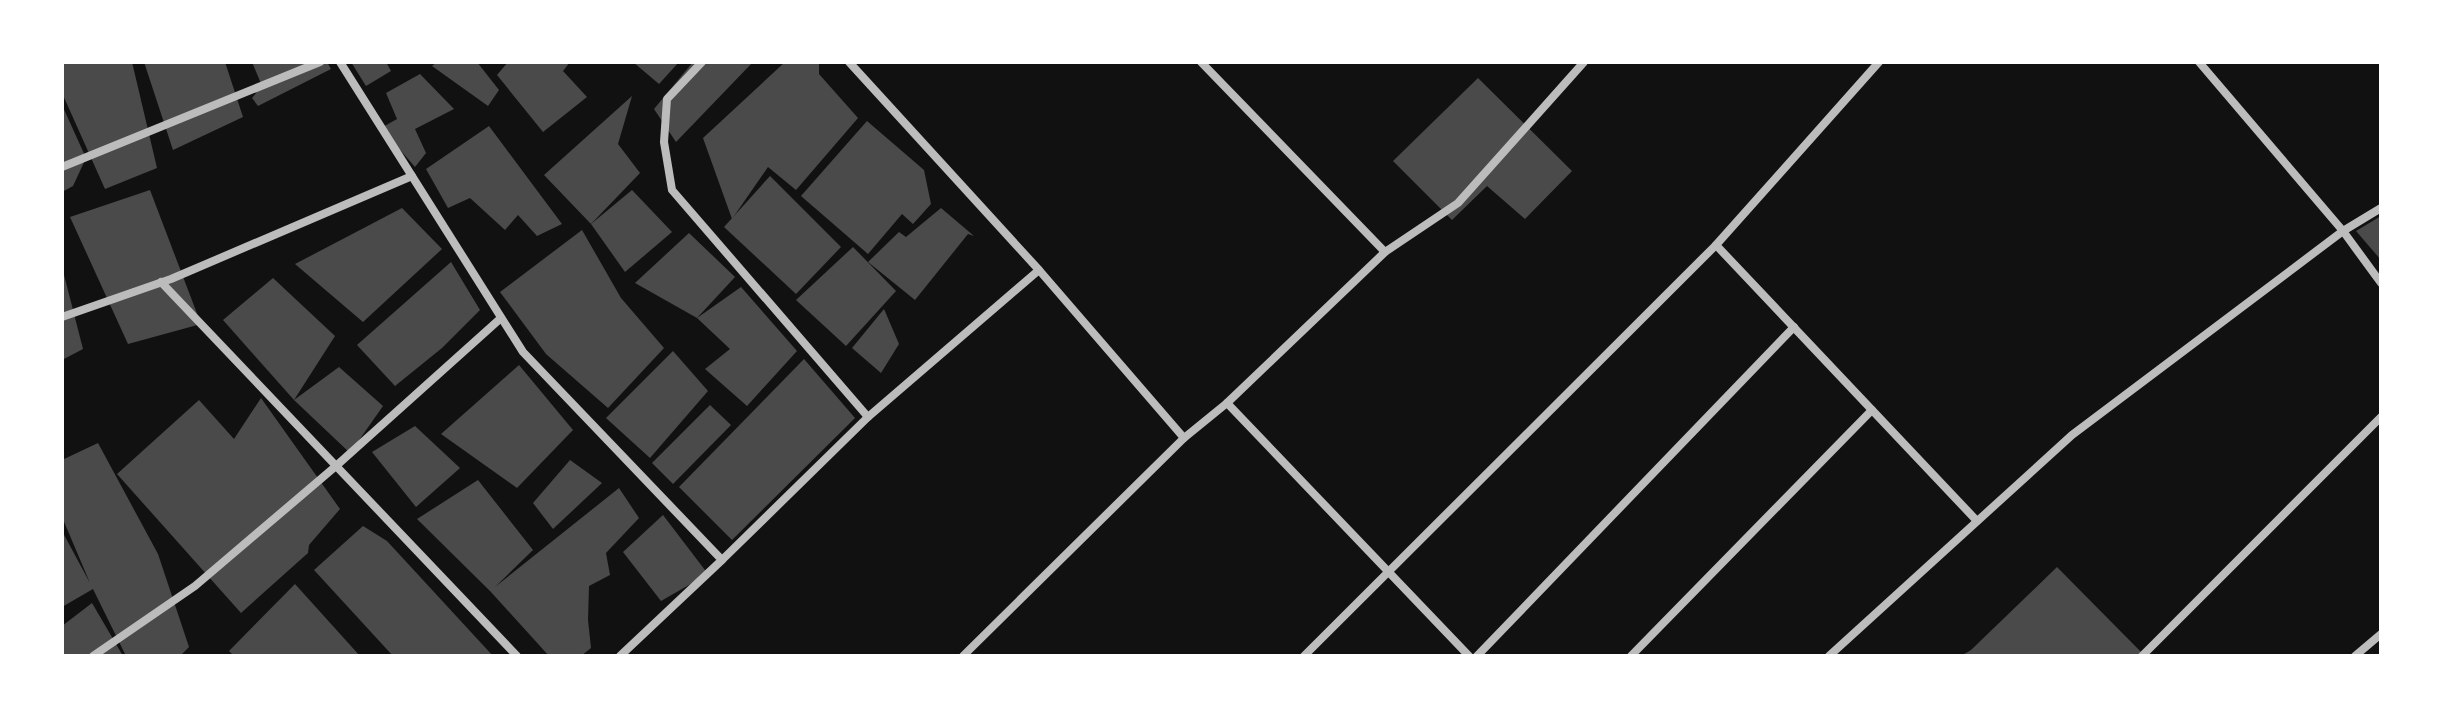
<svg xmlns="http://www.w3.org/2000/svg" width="2443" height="718" font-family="Arial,sans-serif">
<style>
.building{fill:#4a4a4a}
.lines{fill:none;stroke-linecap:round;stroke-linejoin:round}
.minor{stroke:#bcbcbc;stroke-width:8}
</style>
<rect width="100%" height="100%" fill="#111"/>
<g class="building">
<path d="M 62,62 L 132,62 L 157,168 L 105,189 L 62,93 Z"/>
<path d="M 144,62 L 225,62 L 243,117 L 173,150 Z"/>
<path d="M 252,62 L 327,62 L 331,69 L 258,106 L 252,98 L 262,86 Z"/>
<path d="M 351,62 L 386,62 L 391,71 L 366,86 Z"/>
<path d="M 437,62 L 477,62 L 499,90 L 488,106 L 432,66 Z"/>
<path d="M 508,62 L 570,62 L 563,71 L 587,97 L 543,132 L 497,75 Z"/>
<path d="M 633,62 L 679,62 L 659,84 Z"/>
<path d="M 693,62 L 753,62 L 676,142 L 654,109 Z"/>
<path d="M 785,62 L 819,62 L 819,74 L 858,118 L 796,190 L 768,167 L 732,219 L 703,138 Z"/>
<path d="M 420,74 L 454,109 L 415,129 L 426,153 L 415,167 L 381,128 L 397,119 L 386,93 Z"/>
<path d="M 1478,78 L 1572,171 L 1525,219 L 1487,186 L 1452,220 L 1393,161 Z"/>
<path d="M 632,96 L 618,144 L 640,173 L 591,224 L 544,175 Z"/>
<path d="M 62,105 L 86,158 L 73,186 L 62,192 Z"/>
<path d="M 867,121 L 924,170 L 931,204 L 913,224 L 902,214 L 868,254 L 801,196 Z"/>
<path d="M 489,126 L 524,173 L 562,224 L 537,236 L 518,215 L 505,230 L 470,198 L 448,208 L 426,169 Z"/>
<path d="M 770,176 L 841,247 L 796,294 L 724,227 Z"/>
<path d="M 150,190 L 201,324 L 128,344 L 70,217 Z"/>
<path d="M 632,190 L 672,232 L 625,272 L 591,224 Z"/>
<path d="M 402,208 L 442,249 L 363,322 L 295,264 Z"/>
<path d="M 941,208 L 974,236 L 968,234 L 915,300 L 868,262 L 899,232 L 906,237 Z"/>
<path d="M 2381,216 L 2381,260 L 2356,231 Z"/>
<path d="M 582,230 L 621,298 L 664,348 L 608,408 L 546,354 L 500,292 Z"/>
<path d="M 689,233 L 735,277 L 697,318 L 635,283 Z"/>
<path d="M 853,247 L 896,291 L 846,346 L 796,300 Z"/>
<path d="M 451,262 L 480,310 L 442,348 L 395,386 L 357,345 Z"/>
<path d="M 62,267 L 83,349 L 62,360 Z"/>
<path d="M 273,278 L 335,336 L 294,400 L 223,320 Z"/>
<path d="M 741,287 L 797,351 L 747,406 L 705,369 L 730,349 L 697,318 Z"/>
<path d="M 884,309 L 899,344 L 881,373 L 852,348 Z"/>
<path d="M 673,351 L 708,391 L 650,458 L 606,418 Z"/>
<path d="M 804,359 L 855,418 L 732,540 L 679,487 Z"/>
<path d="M 519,365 L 573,430 L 517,488 L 441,434 Z"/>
<path d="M 339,367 L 383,406 L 350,453 L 294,400 Z"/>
<path d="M 261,398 L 340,509 L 309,545 L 308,553 L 241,613 L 117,474 L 199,400 L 234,439 Z"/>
<path d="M 710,405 L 731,425 L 673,484 L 652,463 Z"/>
<path d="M 415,426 L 460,468 L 416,507 L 372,452 Z"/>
<path d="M 98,443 L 158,554 L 189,647 L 180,656 L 126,656 L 93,589 L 62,607 L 62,531 L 90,583 L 62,517 L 62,460 Z"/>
<path d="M 570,460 L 602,483 L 553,529 L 533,503 Z"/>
<path d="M 478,480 L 533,550 L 495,587 L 619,488 L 639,518 L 606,553 L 610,575 L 589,586 L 588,620 L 591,648 L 581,656 L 549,656 L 490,591 L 417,519 Z"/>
<path d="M 663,515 L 708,574 L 661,601 L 623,552 Z"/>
<path d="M 363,526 L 387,541 L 493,656 L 393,656 L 314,570 Z"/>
<path d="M 2057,567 L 2145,656 L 1961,656 L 1971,650 Z"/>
<path d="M 295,584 L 360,656 L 234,656 L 229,651 Z"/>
<path d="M 92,603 L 123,656 L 62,656 L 62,626 Z"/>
</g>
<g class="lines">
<g class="minor">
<path d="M 340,62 L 523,352 L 722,560 L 620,656"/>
<path d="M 702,62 L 667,99 L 664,142 L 672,190 L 868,417"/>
<path d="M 849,62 L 1039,270 L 1184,438"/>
<path d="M 1201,62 L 1385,252"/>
<path d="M 1879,62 L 1716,245 L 1977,521"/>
<path d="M 2199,62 L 2343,231 L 2381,283"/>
<path d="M 62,167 L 320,62"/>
<path d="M 161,282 L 517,656"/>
<path d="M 62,317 L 171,279 L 412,176"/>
<path d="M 1227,403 L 1469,656"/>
<path d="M 722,560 L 868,417 L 1039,270"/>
<path d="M 93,656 L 195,586 L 336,466 L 501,318"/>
<path d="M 963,656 L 1184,438 L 1227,403 L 1385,252 L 1458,203 L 1584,62"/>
<path d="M 1304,656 L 1716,245"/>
<path d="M 1477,656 L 1794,327"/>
<path d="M 1631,656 L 1872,410"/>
<path d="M 1829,656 L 2072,435 L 2343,231 L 2381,208"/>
<path d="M 2142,656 L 2381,417"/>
<path d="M 2355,656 L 2381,634"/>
</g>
</g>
<rect width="2443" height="718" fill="none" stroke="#ffffff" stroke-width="128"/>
</svg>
